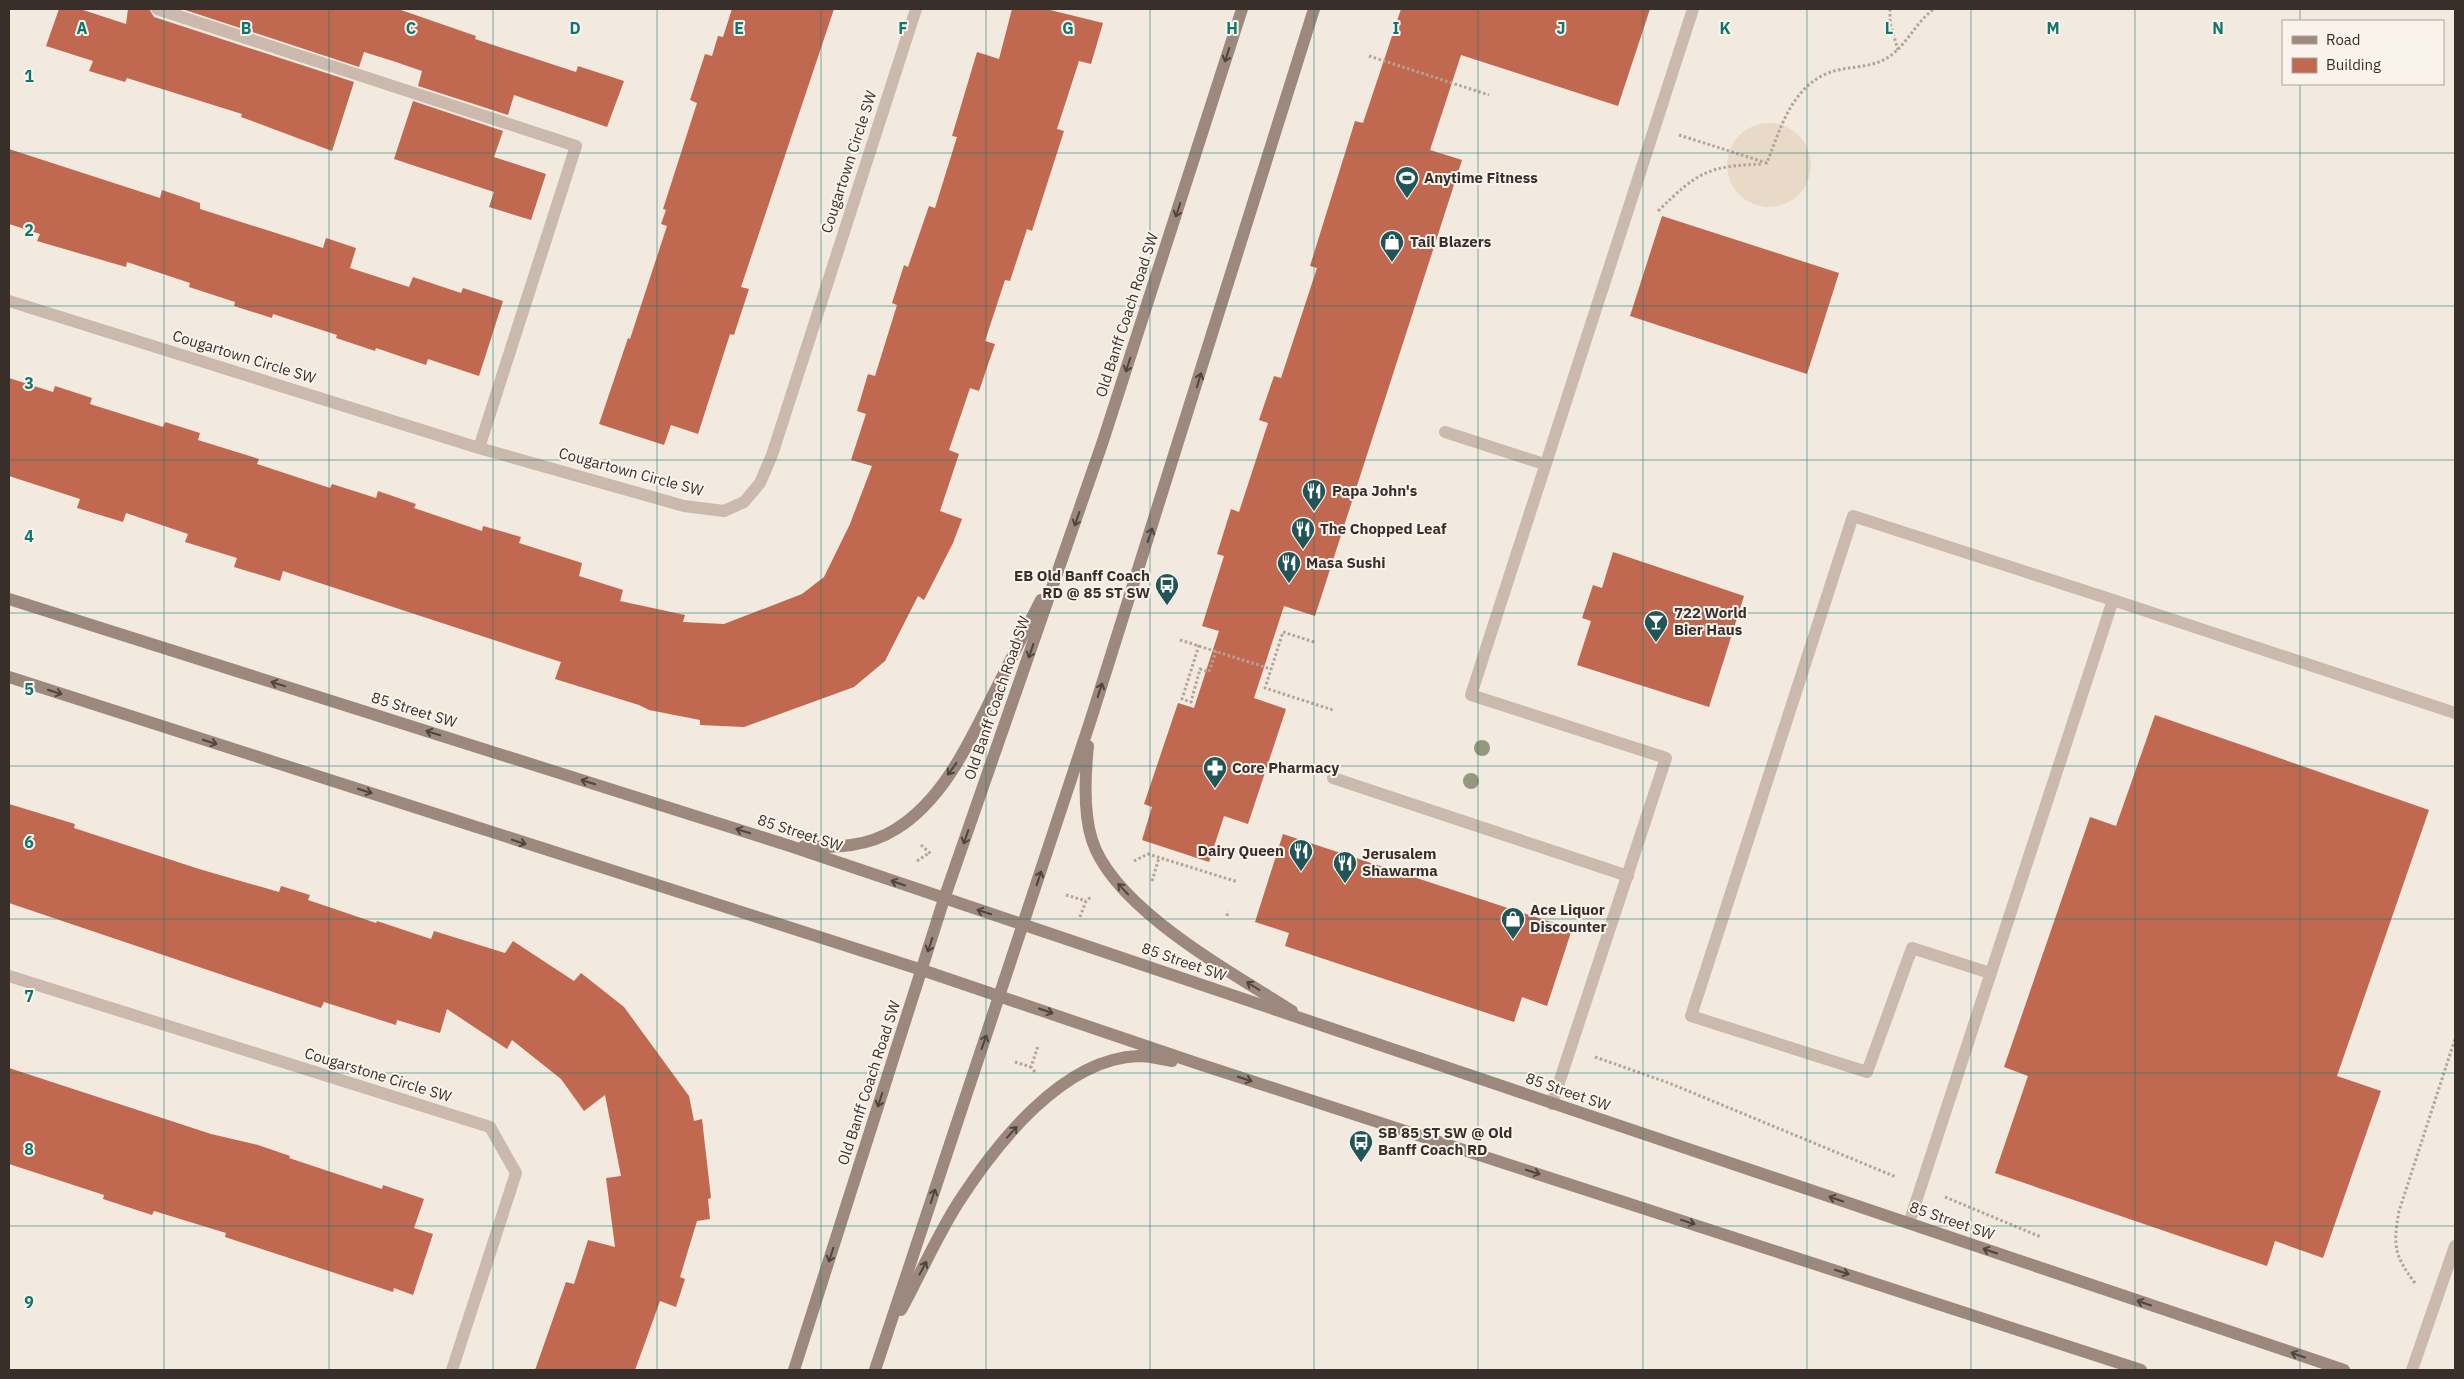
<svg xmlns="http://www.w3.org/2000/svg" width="2464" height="1379" font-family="'IBM Plex Sans',sans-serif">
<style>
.plaza{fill:#e9d9c7}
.building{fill:#c06850}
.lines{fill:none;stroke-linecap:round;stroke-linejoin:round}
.path{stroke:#b5a396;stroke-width:3;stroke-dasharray:2.5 2.5;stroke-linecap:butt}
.lane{stroke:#cab9ac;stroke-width:12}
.street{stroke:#cab9ac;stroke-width:12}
.secondary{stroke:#9d887d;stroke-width:12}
.tree{fill:#94987e}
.oneway{stroke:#51443f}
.grid{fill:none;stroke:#0f766e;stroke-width:1;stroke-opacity:0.55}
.labels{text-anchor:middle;stroke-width:4;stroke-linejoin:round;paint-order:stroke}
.street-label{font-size:15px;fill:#382e2a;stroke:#f9f3ec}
.poi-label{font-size:15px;font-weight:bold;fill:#382e2a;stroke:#f9f3ec;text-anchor:start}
.grid-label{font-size:16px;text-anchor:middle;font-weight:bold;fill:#0f766e;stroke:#f9f3ec;stroke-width:4;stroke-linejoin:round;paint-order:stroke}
</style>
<rect width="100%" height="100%" fill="#f2e9df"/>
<circle class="plaza" cx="1769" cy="165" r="42"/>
<g class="building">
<path d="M 59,9 L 80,9 L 126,24 L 128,9 L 149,9 L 154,17 L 354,82 L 332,151 L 241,117 L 242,114 L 127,78 L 125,82 L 89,71 L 93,61 L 46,46 Z"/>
<path d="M 182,9 L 398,9 L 476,36 L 475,39 L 576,72 L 578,66 L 624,81 L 607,127 L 514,95 L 508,115 L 418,86 L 422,71 L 393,61 L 364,52 L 359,67 Z"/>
<path d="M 732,9 L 834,9 L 741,287 L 749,289 L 734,335 L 730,334 L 698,434 L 671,425 L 664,445 L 599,424 L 628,338 L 630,339 L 667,226 L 661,224 L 666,210 L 663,209 L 697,103 L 690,100 L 705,54 L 712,56 L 718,36 L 723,37 Z"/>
<path d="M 1012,9 L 1046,9 L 1103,23 L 1091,64 L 1079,61 L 1057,129 L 1064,131 L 1032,231 L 1027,229 L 1010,281 L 1005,280 L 985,341 L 995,344 L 979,391 L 970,388 L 949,450 L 959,454 L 940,511 L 962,519 L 953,543 L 924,600 L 918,596 L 885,661 L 854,687 L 744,727 L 700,725 L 700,720 L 649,710 L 639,705 L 555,679 L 561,662 L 283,571 L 280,581 L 234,567 L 237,558 L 185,542 L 188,534 L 126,513 L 123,522 L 77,508 L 80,499 L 9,476 L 9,378 L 53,392 L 55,386 L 92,398 L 90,404 L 163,427 L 165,422 L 200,433 L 198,440 L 259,459 L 257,464 L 330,488 L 332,484 L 376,498 L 378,491 L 416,504 L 414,508 L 482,531 L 483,526 L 521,537 L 519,543 L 582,563 L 579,576 L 623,590 L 620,601 L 685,615 L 683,622 L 724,624 L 802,594 L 824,577 L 850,524 L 872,466 L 851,460 L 866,414 L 857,411 L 868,374 L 875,376 L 897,305 L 892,303 L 904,265 L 908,267 L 929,206 L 935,208 L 957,137 L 952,136 L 977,52 L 999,59 Z"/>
<path d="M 1401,9 L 1650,9 L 1618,106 L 1461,55 L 1430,150 L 1462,160 L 1315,616 L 1284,606 L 1254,698 L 1286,709 L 1248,824 L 1224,816 L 1209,862 L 1142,840 L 1152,807 L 1144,804 L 1178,703 L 1194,708 L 1219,631 L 1202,626 L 1224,556 L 1217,554 L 1231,509 L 1239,512 L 1268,423 L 1259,420 L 1274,376 L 1281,378 L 1317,268 L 1310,266 L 1355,121 L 1363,123 Z"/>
<path d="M 413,101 L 503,131 L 494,157 L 546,174 L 531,220 L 489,207 L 494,192 L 394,159 Z"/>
<path d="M 9,149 L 160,198 L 162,190 L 200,203 L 200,209 L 323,248 L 326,238 L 356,248 L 350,268 L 409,287 L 413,277 L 461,293 L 463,288 L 503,301 L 479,376 L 428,359 L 426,365 L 376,348 L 375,351 L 336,338 L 337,335 L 273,314 L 272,318 L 234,306 L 235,302 L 189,287 L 190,283 L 127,262 L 126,267 L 37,241 L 40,234 L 9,224 Z"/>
<path d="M 1662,216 L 1839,273 L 1807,374 L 1630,316 Z"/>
<path d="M 1613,552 L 1744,596 L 1709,707 L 1577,665 L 1591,621 L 1582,618 L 1593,585 L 1602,588 Z"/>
<path d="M 2155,715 L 2429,810 L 2337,1076 L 2381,1091 L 2323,1258 L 2275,1241 L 2267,1266 L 1995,1173 L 2028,1076 L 2004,1067 L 2090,817 L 2116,826 Z"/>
<path d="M 9,804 L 75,824 L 74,828 L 199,869 L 279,892 L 281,886 L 310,895 L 308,900 L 376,923 L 377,921 L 431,939 L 434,931 L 505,953 L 513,941 L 574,981 L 581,973 L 624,1007 L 689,1096 L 694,1121 L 702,1119 L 711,1198 L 708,1199 L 710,1219 L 697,1221 L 680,1277 L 685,1279 L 676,1307 L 660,1301 L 635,1370 L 535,1370 L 566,1282 L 574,1284 L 588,1240 L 615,1247 L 606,1178 L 621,1176 L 605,1095 L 584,1111 L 561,1079 L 512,1040 L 507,1049 L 447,1009 L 440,1033 L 397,1020 L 396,1025 L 324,1002 L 321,1008 L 9,903 Z"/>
<path d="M 1283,834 L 1572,929 L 1547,1006 L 1522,997 L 1514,1022 L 1285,946 L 1289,933 L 1255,922 Z"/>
<path d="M 9,1068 L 211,1134 L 258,1145 L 290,1156 L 289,1158 L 382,1189 L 383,1185 L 424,1199 L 414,1228 L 433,1234 L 413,1295 L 394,1288 L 393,1292 L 225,1237 L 226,1233 L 154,1211 L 152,1215 L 103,1199 L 104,1195 L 9,1164 Z"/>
</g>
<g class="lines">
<g class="path">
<path d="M 1890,9 L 1890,23 L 1898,50"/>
<path d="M 1369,56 L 1489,95"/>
<path d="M 1679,135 L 1767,163 C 1781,126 1794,80 1838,70 C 1856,66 1875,67 1890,56 C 1908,43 1916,22 1934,9"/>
<path d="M 1658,211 C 1698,172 1707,166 1763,164"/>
<path d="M 1180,640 L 1271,669"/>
<path d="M 1314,642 L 1283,632 L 1265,688 L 1333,710"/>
<path d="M 1199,645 L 1182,699 L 1191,702 L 1200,669 L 1209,672 L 1216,651"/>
<path d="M 921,845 L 931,854"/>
<path d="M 917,861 L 929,853"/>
<path d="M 1134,861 L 1148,854 L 1238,882"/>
<path d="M 1152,881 L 1159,858"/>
<path d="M 1066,895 L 1086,901"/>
<path d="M 1227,916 L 1228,911"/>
<path d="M 1080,917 L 1086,901 L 1092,896"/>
<path d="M 1595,1057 L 1669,1083 L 1896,1177"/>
<path d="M 1015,1062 L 1031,1067"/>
<path d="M 1035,1072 L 1031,1067 L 1038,1046"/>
<path d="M 1945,1197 L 2041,1237"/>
<path d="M 2415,1283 C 2394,1255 2393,1246 2399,1211 L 2455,1039"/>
</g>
<g class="lane">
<path d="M 157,9 L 576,146 L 479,448"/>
<path d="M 1445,432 L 1544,464"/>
<path d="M 1333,778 L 1628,876"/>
<path d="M 1990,973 L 1912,948 L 1867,1072 L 1691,1016 L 1853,516 L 2113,600"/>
<path d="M 1552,1104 L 1666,758 L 1471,695 L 1693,9"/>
<path d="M 1909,1223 L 2113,600 L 2455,713"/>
</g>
<g class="street">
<path d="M 9,301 L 479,448 L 684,506 L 724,511 L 744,502 L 760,483 L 772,455 L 916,9"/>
<path d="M 9,976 L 490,1127 L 516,1173 L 452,1370"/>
<path d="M 2412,1370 L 2455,1246"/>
</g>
<g class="secondary">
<path d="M 9,599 L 790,846 L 2344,1370"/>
<path d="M 9,677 L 922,970 L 1199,1064 L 2141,1370"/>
<path d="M 1088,746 C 1085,775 1083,812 1092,840 C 1114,909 1233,973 1292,1011"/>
<path d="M 804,846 C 835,848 868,847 896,829 C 943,800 969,743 993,695 C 1009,663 1025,631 1041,600"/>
<path d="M 901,1310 C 920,1275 937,1236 958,1203 C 996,1144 1062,1059 1138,1056 C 1149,1056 1161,1059 1172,1061"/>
<path d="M 794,1370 L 944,899 L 1103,441 L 1242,9"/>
<path d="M 875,1370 L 1091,719 L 1314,9"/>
</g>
</g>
<g class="tree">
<circle cx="1482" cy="748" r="8"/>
<circle cx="1471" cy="781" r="8"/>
</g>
<defs><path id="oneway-shaft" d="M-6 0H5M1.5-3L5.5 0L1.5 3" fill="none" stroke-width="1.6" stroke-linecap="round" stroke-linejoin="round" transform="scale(1.25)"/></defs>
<g class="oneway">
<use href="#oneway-shaft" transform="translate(1227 55) rotate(108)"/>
<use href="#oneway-shaft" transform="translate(1178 210) rotate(108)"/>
<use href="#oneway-shaft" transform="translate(1128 365) rotate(108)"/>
<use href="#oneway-shaft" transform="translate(1199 380) rotate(-73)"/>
<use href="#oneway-shaft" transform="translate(1077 519) rotate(109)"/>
<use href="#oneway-shaft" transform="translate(1150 535) rotate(-72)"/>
<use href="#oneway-shaft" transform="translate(1031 651) rotate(109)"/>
<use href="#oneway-shaft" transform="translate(278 684) rotate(-163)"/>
<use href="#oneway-shaft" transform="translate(1100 690) rotate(-72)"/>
<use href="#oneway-shaft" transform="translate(55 692) rotate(18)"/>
<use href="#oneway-shaft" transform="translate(433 733) rotate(-163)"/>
<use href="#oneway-shaft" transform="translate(210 742) rotate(18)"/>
<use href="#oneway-shaft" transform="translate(952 769) rotate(126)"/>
<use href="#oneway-shaft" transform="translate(588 782) rotate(-163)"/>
<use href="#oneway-shaft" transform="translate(365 791) rotate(18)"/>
<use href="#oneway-shaft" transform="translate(743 831) rotate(-163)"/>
<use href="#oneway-shaft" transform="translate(966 837) rotate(109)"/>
<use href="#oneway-shaft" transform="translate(519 842) rotate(18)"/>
<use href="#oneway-shaft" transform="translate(1039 878) rotate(-72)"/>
<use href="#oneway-shaft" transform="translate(898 883) rotate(-161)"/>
<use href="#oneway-shaft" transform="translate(1123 889) rotate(-133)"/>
<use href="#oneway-shaft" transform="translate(984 912) rotate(-162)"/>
<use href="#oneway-shaft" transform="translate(930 945) rotate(108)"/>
<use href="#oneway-shaft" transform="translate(1253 986) rotate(-148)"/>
<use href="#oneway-shaft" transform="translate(1046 1011) rotate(19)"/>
<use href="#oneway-shaft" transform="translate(984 1042) rotate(-71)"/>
<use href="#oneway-shaft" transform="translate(1245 1079) rotate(18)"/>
<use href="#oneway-shaft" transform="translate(880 1100) rotate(108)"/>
<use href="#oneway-shaft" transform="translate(1012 1132) rotate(-48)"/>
<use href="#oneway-shaft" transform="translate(1533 1172) rotate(18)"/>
<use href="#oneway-shaft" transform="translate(933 1196) rotate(-72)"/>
<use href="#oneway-shaft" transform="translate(1836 1199) rotate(-161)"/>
<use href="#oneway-shaft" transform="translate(1688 1222) rotate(18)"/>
<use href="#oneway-shaft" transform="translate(1990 1251) rotate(-161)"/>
<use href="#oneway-shaft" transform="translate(831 1255) rotate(108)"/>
<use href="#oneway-shaft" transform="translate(923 1268) rotate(-62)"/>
<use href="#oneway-shaft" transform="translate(1842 1272) rotate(18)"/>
<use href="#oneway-shaft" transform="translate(2144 1303) rotate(-161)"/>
<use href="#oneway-shaft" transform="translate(2298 1355) rotate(-161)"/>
</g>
<path class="grid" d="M 164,9 L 164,1370M 329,9 L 329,1370M 493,9 L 493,1370M 657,9 L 657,1370M 821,9 L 821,1370M 986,9 L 986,1370M 1150,9 L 1150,1370M 1314,9 L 1314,1370M 1478,9 L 1478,1370M 1643,9 L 1643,1370M 1807,9 L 1807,1370M 1971,9 L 1971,1370M 2135,9 L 2135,1370M 2300,9 L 2300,21M 2300,84 L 2300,1370M 9,153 L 2455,153M 9,306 L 2455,306M 9,460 L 2455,460M 9,613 L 2455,613M 9,766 L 2455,766M 9,919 L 2455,919M 9,1073 L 2455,1073M 9,1226 L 2455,1226"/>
<defs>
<g id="stadium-pin" transform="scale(1.25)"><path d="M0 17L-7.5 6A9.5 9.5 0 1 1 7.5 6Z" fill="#225558" stroke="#f9f3ec"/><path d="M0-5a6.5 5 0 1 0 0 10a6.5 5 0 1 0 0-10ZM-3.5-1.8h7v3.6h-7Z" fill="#fff"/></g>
<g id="shop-pin" transform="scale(1.25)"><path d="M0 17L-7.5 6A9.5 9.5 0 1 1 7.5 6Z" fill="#225558" stroke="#f9f3ec"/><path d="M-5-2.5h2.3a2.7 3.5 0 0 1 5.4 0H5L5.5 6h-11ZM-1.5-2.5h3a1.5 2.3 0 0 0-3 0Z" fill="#fff"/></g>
<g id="restaurant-pin" transform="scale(1.25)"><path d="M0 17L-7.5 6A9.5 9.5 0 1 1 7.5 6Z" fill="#225558" stroke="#f9f3ec"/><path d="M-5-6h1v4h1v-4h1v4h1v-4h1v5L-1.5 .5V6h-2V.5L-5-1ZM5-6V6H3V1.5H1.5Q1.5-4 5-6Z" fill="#fff"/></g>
<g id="bus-pin" transform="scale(1.25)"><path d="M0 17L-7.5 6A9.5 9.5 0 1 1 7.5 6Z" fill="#225558" stroke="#f9f3ec"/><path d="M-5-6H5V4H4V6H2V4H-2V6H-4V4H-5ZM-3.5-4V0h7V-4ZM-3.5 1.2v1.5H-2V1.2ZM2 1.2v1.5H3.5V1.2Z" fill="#fff"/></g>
<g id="bar-pin" transform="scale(1.25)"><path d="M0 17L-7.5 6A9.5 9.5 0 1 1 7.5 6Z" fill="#225558" stroke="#f9f3ec"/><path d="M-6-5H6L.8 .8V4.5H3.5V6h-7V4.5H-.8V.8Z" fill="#fff"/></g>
<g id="pharmacy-pin" transform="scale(1.25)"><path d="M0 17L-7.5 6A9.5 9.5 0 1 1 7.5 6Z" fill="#225558" stroke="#f9f3ec"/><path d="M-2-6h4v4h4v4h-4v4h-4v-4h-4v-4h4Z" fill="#fff"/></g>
</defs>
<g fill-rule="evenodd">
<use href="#stadium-pin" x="1407" y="178"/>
<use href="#shop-pin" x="1392" y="242"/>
<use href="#restaurant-pin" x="1314" y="491"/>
<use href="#restaurant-pin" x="1303" y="529"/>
<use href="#restaurant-pin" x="1289" y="563"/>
<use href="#bus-pin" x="1167" y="585"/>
<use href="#bar-pin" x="1656" y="622"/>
<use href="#pharmacy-pin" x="1215" y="768"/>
<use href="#restaurant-pin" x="1301" y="851"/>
<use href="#restaurant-pin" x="1345" y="863"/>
<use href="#shop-pin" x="1513" y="919"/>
<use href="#bus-pin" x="1361" y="1142"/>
</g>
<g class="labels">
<g class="street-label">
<text transform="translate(849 162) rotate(-72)" y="5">Cougartown Circle SW</text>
<text transform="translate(1127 315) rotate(-72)" y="5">Old Banff Coach Road SW</text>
<text transform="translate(244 357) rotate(17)" y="5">Cougartown Circle SW</text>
<text transform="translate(631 472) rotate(15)" y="5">Cougartown Circle SW</text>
<text transform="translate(997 698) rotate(-71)" y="5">Old Banff Coach Road SW</text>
<text transform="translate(414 710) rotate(17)" y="5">85 Street SW</text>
<text transform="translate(800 833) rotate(18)" y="5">85 Street SW</text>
<text transform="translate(1184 962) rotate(19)" y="5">85 Street SW</text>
<text transform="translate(378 1075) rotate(17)" y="5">Cougarstone Circle SW</text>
<text transform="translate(869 1083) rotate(-72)" y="5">Old Banff Coach Road SW</text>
<text transform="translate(1568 1092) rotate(19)" y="5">85 Street SW</text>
<text transform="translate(1952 1221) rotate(19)" y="5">85 Street SW</text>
</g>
<g class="poi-label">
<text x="1424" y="183">Anytime Fitness</text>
<text x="1410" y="247">Tail Blazers</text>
<text x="1332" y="496">Papa John's</text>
<text x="1320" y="534">The Chopped Leaf</text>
<text x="1306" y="568">Masa Sushi</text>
<text x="1150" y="581" text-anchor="end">EB Old Banff Coach<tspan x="1150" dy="17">RD @ 85 ST SW</tspan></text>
<text x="1674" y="618">722 World<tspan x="1674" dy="17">Bier Haus</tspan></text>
<text x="1232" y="773">Core Pharmacy</text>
<text x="1284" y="856" text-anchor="end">Dairy Queen</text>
<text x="1362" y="859">Jerusalem<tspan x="1362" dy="17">Shawarma</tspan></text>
<text x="1530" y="915">Ace Liquor<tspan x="1530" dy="17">Discounter</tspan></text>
<text x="1378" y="1138">SB 85 ST SW @ Old<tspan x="1378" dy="17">Banff Coach RD</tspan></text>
</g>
</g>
<g class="grid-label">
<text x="82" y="34">A</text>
<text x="246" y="34">B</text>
<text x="411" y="34">C</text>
<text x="575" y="34">D</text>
<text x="739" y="34">E</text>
<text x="903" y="34">F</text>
<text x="1068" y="34">G</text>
<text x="1232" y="34">H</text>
<text x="1396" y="34">I</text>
<text x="1561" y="34">J</text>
<text x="1725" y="34">K</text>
<text x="1889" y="34">L</text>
<text x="2053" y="34">M</text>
<text x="2218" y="34">N</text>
<text x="29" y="82">1</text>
<text x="29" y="236">2</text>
<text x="29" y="389">3</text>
<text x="29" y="542">4</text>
<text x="29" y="695">5</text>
<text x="29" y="848">6</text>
<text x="29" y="1002">7</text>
<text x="29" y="1155">8</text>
<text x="29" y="1308">9</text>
</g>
<rect width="2464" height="1379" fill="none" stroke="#382e2a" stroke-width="20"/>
<rect x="2282" y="20" width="162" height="65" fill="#f9f3ec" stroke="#aca49e"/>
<rect x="2292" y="36" width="25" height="8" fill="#9d887d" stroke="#aca49e"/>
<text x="2326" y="45" font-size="15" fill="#382e2a">Road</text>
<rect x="2292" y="58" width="25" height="15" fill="#c06850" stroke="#aca49e"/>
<text x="2326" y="70" font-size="15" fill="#382e2a">Building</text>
</svg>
